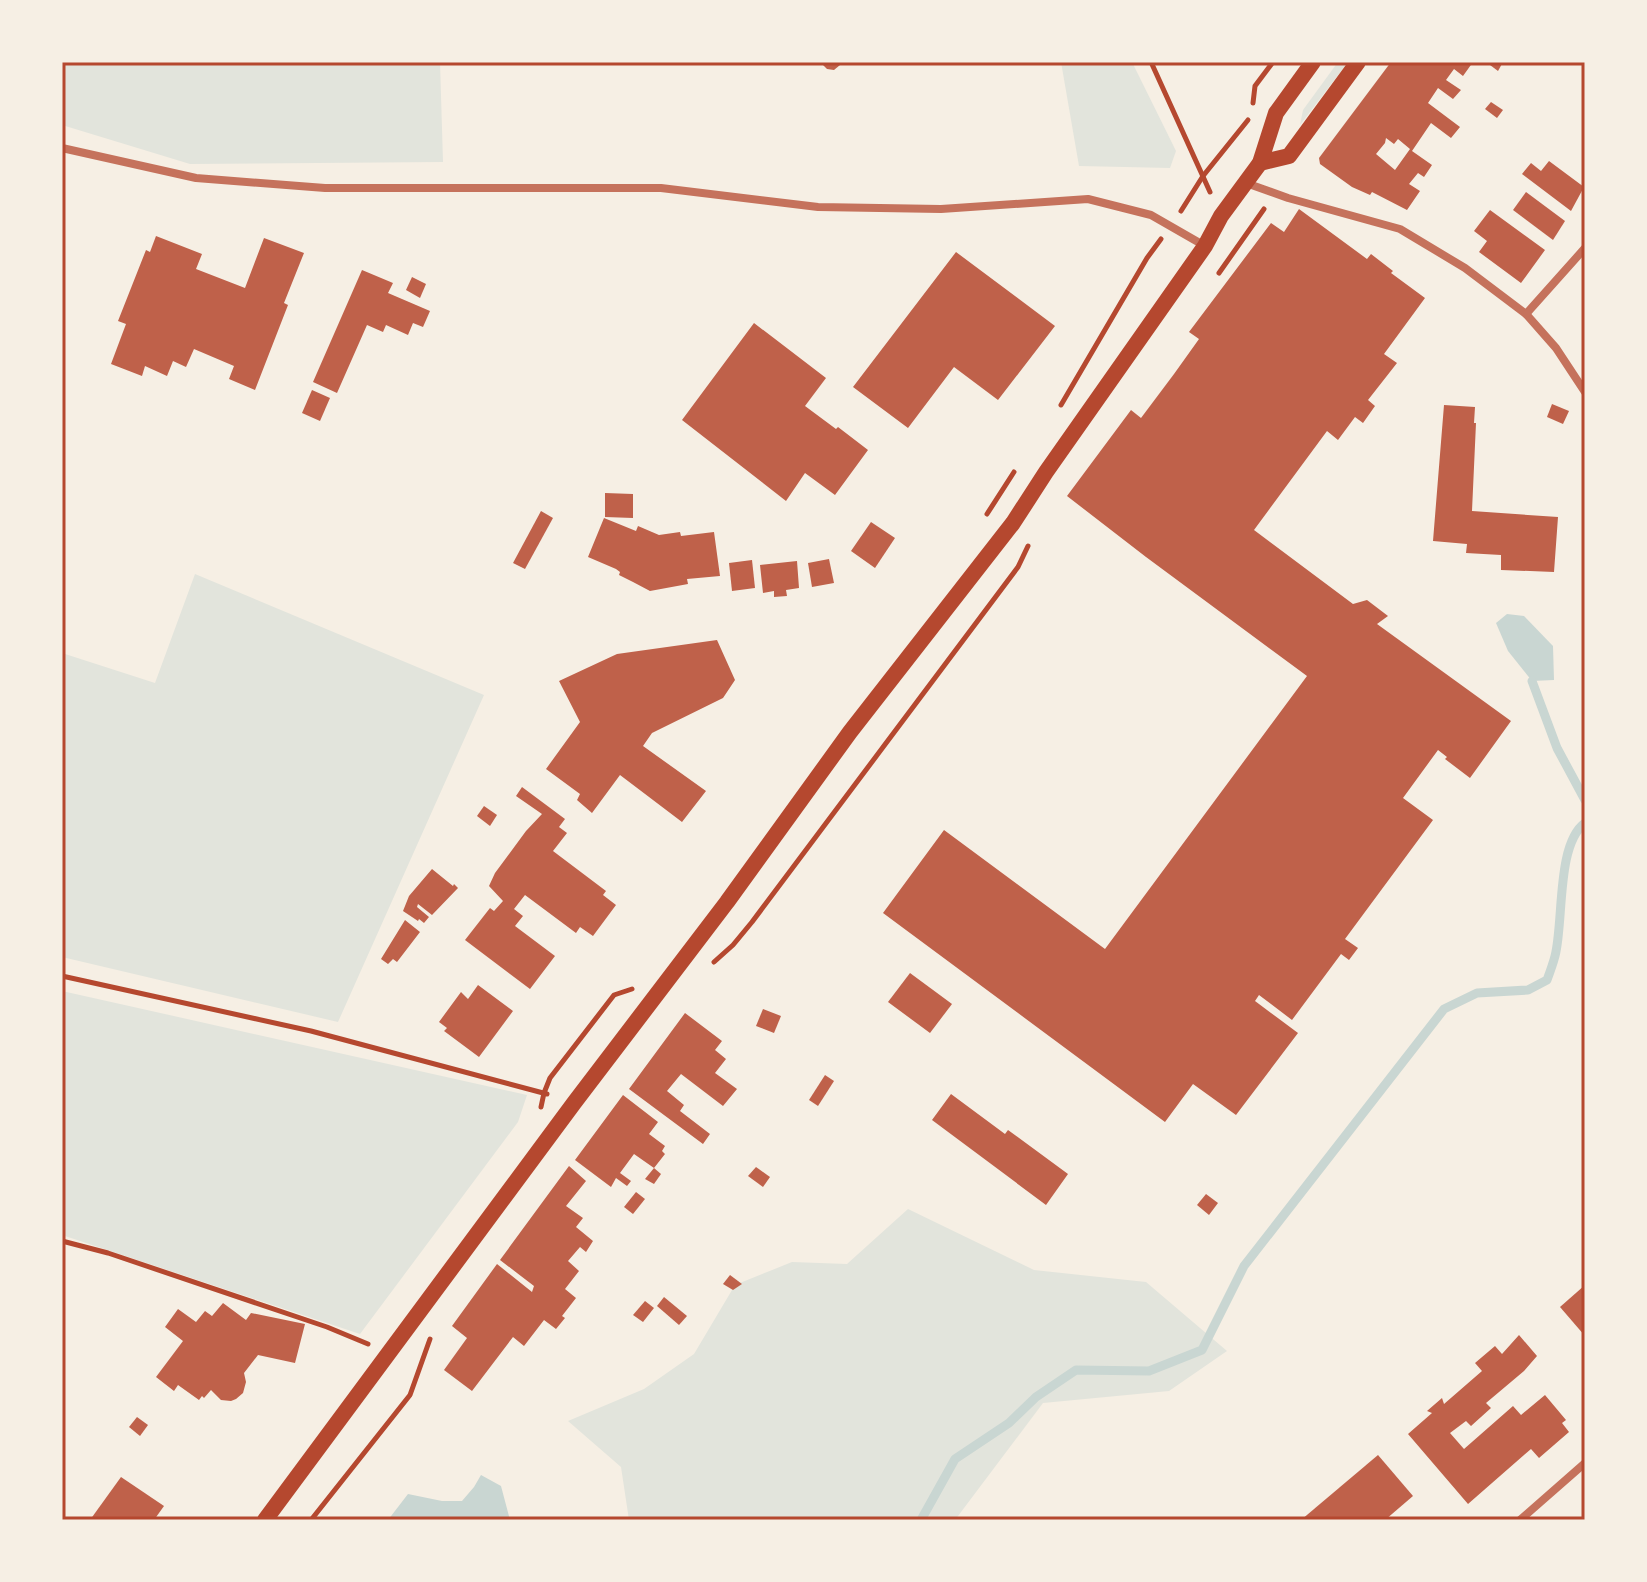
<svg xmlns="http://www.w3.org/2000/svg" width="1647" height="1582" font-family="Jost,sans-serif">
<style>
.green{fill:#e2e4dc}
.water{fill:#c9d6d2}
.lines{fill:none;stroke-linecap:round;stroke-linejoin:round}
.stream{stroke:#c9d6d2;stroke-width:9}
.building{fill:#bf614a;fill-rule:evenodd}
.path{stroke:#b5482f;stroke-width:5}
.minor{stroke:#c5725c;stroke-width:8}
.secondary{stroke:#b5482f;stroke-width:16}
.neatline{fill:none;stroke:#b5482f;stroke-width:3}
</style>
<rect width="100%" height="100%" fill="#f6efe4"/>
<g class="green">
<path d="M 62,62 L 440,62 L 443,162 L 190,164 L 62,125 Z"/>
<path d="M 1061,62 L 1132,62 L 1176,151 L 1170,168 L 1079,166 Z"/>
<path d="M 1338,62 L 1348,62 L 1300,125 L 1303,110 Z"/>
<path d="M 195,574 L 484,695 L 338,1022 L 62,957 L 62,653 L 155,683 Z"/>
<path d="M 62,991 L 527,1095 L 518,1122 L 360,1334 L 62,1235 Z"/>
<path d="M 908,1209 L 1034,1270 L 1146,1282 L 1227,1351 L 1169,1391 L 1043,1403 L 955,1520 L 629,1520 L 621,1467 L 568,1421 L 644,1389 L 694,1354 L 735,1285 L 792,1262 L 847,1264 Z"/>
</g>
<g class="water">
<path d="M 1507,614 L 1524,616 L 1553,646 L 1554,680 L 1532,681 L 1508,651 L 1496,623 Z"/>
<path d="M 481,1475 L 501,1486 L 510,1520 L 388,1520 L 408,1494 L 442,1501 L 462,1501 L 474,1487 Z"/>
</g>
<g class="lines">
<g class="stream">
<path d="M 1532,681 L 1557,748 L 1585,800"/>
<path d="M 921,1520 L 955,1459 L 1009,1423 L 1036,1397 L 1076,1370 L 1149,1371 L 1202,1350 L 1244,1266 L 1444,1009 L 1477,993 L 1528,990 L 1547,980 C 1550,972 1553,964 1555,956 C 1564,922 1556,844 1585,823"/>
</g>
</g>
<g class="building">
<path d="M 820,62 L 840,62 L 840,65 L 834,70 L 827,69 Z"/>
<path d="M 1391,62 L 1473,62 L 1463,76 L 1454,69 L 1446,80 L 1461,90 L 1453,99 L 1438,88 L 1428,103 L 1460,127 L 1451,138 L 1431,123 L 1412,151 L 1432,165 L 1424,177 L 1418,173 L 1409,184 L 1420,191 L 1407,210 L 1372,192 L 1370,195 L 1352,187 L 1320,164 L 1319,158 ZM 1386,138 L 1394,144 L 1398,139 L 1410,149 L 1395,170 L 1376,154 L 1385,143 Z"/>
<path d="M 1486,62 L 1503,62 L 1498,71 Z"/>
<path d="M 1491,102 L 1503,110 L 1497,118 L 1485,109 Z"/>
<path d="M 1549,161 L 1584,187 L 1571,211 L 1522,174 L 1531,163 L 1541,171 Z"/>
<path d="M 1526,192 L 1565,221 L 1553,240 L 1513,210 Z"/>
<path d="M 1299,209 L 1367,259 L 1371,254 L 1393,271 L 1391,273 L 1425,298 L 1384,354 L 1397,363 L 1368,400 L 1375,406 L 1363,423 L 1355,417 L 1338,440 L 1327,431 L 1254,530 L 1353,604 L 1367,600 L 1388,616 L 1377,624 L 1511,721 L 1470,778 L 1445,759 L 1447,757 L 1438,750 L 1403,798 L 1433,820 L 1345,939 L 1358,948 L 1349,960 L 1341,954 L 1292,1020 L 1259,995 L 1255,1001 L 1298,1033 L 1236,1115 L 1193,1084 L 1165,1122 L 883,913 L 944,830 L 1105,949 L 1307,676 L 1146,557 L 1067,496 L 1131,410 L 1141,418 L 1174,374 L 1199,339 L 1189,332 L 1271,223 L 1284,232 Z"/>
<path d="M 1490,210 L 1545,250 L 1521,283 L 1479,252 L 1487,241 L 1474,231 Z"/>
<path d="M 156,236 L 202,254 L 196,269 L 245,288 L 264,238 L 304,253 L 284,303 L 288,305 L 255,390 L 229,379 L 234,366 L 194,349 L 186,367 L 173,361 L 167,376 L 145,366 L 142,376 L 111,364 L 126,324 L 118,321 L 146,250 L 150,252 Z"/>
<path d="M 956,252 L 1055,326 L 998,400 L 954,367 L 908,428 L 853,387 Z"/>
<path d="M 362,270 L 393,283 L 388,293 L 430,311 L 423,327 L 413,323 L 408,335 L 386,325 L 383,332 L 367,325 L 337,393 L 313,382 Z"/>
<path d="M 412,277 L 426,284 L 420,298 L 406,290 Z"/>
<path d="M 754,323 L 826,378 L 805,406 L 836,429 L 838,427 L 868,450 L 835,495 L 805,473 L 786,501 L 682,420 Z"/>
<path d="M 312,390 L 330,398 L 320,421 L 302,413 Z"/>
<path d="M 1552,404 L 1569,411 L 1563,424 L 1547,417 Z"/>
<path d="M 1444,405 L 1475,407 L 1474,423 L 1476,423 L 1472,511 L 1558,517 L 1554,572 L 1501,570 L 1501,555 L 1466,553 L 1467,544 L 1433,541 Z"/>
<path d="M 605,493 L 633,494 L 633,518 L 605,517 Z"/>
<path d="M 541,511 L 553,518 L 525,569 L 513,563 Z"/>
<path d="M 604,518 L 636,531 L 638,526 L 659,535 L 680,532 L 681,536 L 714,532 L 720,576 L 687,579 L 688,584 L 650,591 L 633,582 L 619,575 L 620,572 L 616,569 L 588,557 Z"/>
<path d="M 871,522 L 895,538 L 875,568 L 851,551 Z"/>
<path d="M 829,559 L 834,583 L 812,587 L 808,563 Z"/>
<path d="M 752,560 L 755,588 L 732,591 L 729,563 Z"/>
<path d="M 797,561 L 799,588 L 786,590 L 787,596 L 774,597 L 774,591 L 763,593 L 760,565 Z"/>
<path d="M 717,640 L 735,680 L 723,698 L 652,733 L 643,746 L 706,791 L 682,822 L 620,775 L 592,813 L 577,800 L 580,794 L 546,769 L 580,722 L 559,681 L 617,654 Z"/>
<path d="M 522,787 L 565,819 L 559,827 L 567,833 L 553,851 L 606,891 L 603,895 L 616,905 L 593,936 L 580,927 L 576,933 L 525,895 L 514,909 L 523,916 L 515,926 L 555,956 L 530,989 L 465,940 L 490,908 L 494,911 L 503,901 L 489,886 L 495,873 L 526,831 L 542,814 L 516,796 Z"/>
<path d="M 484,806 L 497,815 L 490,826 L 477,816 Z"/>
<path d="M 432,869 L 453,886 L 454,884 L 458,888 L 432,915 L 418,904 L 417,907 L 429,917 L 424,923 L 419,919 L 418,921 L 403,911 L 409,896 Z"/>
<path d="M 405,920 L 420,932 L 397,962 L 393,959 L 388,964 L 381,959 Z"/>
<path d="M 910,973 L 952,1004 L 930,1033 L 888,1002 Z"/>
<path d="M 478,985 L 513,1011 L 479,1057 L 444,1031 L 447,1028 L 439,1022 L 461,992 L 468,999 Z"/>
<path d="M 763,1009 L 781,1016 L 774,1033 L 756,1026 Z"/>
<path d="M 685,1013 L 722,1041 L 715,1050 L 726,1059 L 715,1073 L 737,1089 L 723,1106 L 681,1074 L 667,1091 L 684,1105 L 680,1111 L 710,1134 L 703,1144 L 629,1089 Z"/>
<path d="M 825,1075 L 834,1081 L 818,1106 L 809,1100 Z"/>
<path d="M 951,1094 L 1005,1134 L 1008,1130 L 1068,1174 L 1046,1205 L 932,1120 Z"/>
<path d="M 623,1095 L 658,1122 L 649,1134 L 665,1146 L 662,1151 L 665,1154 L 654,1168 L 634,1154 L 620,1173 L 631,1181 L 627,1186 L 616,1178 L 611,1187 L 575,1160 Z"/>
<path d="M 569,1166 L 586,1181 L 566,1206 L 583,1218 L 576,1227 L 593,1241 L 586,1252 L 580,1247 L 568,1261 L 579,1271 L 565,1289 L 576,1298 L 562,1316 L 565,1318 L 556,1329 L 544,1320 L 524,1346 L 513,1337 L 472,1391 L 444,1370 L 467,1338 L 452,1326 L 497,1264 L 532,1292 L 534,1286 L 500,1260 Z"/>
<path d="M 756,1167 L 770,1177 L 763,1187 L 748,1176 Z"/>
<path d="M 654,1168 L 661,1174 L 654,1184 L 645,1179 Z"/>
<path d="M 636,1192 L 645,1199 L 633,1214 L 624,1207 Z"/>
<path d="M 1206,1194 L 1218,1203 L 1209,1215 L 1197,1205 Z"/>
<path d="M 730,1275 L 742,1284 L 733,1290 L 723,1284 Z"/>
<path d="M 1585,1285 L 1585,1336 L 1560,1307 Z"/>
<path d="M 664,1297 L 687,1316 L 679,1325 L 657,1306 Z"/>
<path d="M 645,1301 L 654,1308 L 643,1322 L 633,1315 Z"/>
<path d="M 223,1303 L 246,1320 L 251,1313 L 305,1324 L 295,1363 L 258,1355 L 244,1373 L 246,1382 L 243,1393 L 236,1399 L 231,1401 L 221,1400 L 211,1390 L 204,1398 L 202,1396 L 199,1400 L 178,1385 L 174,1391 L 156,1377 L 183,1341 L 165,1327 L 178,1309 L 196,1322 L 205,1311 L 212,1316 Z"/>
<path d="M 1519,1335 L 1537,1356 L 1524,1371 L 1486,1403 L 1491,1408 L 1471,1426 L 1466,1421 L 1450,1433 L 1464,1449 L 1513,1406 L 1521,1415 L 1545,1395 L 1566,1420 L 1562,1423 L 1569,1432 L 1539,1458 L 1531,1449 L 1468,1504 L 1408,1434 L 1432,1413 L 1427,1411 L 1442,1398 L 1444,1404 L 1482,1371 L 1475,1363 L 1495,1346 L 1502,1354 Z"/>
<path d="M 137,1417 L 148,1425 L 140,1436 L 129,1427 Z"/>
<path d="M 1378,1455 L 1413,1496 L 1385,1520 L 1301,1520 Z"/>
<path d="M 121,1477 L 164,1506 L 154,1520 L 90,1520 Z"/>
</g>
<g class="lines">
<g class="path">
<path d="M 1151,62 L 1210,192"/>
<path d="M 1253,103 L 1255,86 L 1273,62"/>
<path d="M 1181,211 L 1203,176 L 1248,120"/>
<path d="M 1219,273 L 1264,209"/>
<path d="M 1061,405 L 1147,258 L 1161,239"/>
<path d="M 987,514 L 1014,472"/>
<path d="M 714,962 L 733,945 L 752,922 L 1018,567 L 1028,546"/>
<path d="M 62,976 L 311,1031 L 547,1094"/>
<path d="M 541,1107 L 544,1093 L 550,1078 L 614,995 L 632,989"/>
<path d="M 62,1241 L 108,1253 L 327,1327 L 368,1344"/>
<path d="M 311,1520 L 410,1395 L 430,1339"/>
</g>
<g class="minor">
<path d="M 62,148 L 196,178 L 325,188 L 661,188 L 818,207 L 941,209 L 1088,199 L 1151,215 L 1205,246"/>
<path d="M 1246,183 L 1288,198 L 1400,229 L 1465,268 L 1526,314 L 1556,348 L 1585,392"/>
<path d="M 1526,314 L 1585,248"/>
<path d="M 1520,1520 L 1585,1463"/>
</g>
<g class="secondary">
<path d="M 1260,163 L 1289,156 L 1358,62"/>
<path d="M 265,1520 L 574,1103 L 727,902 L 850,732 L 1013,523 L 1046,472 L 1205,246 L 1221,216 L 1260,163 L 1276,113 L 1313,62"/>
</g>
</g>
<rect width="1647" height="1582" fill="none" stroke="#f6efe4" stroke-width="128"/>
<rect x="64" y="64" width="1519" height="1454" class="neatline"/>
</svg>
